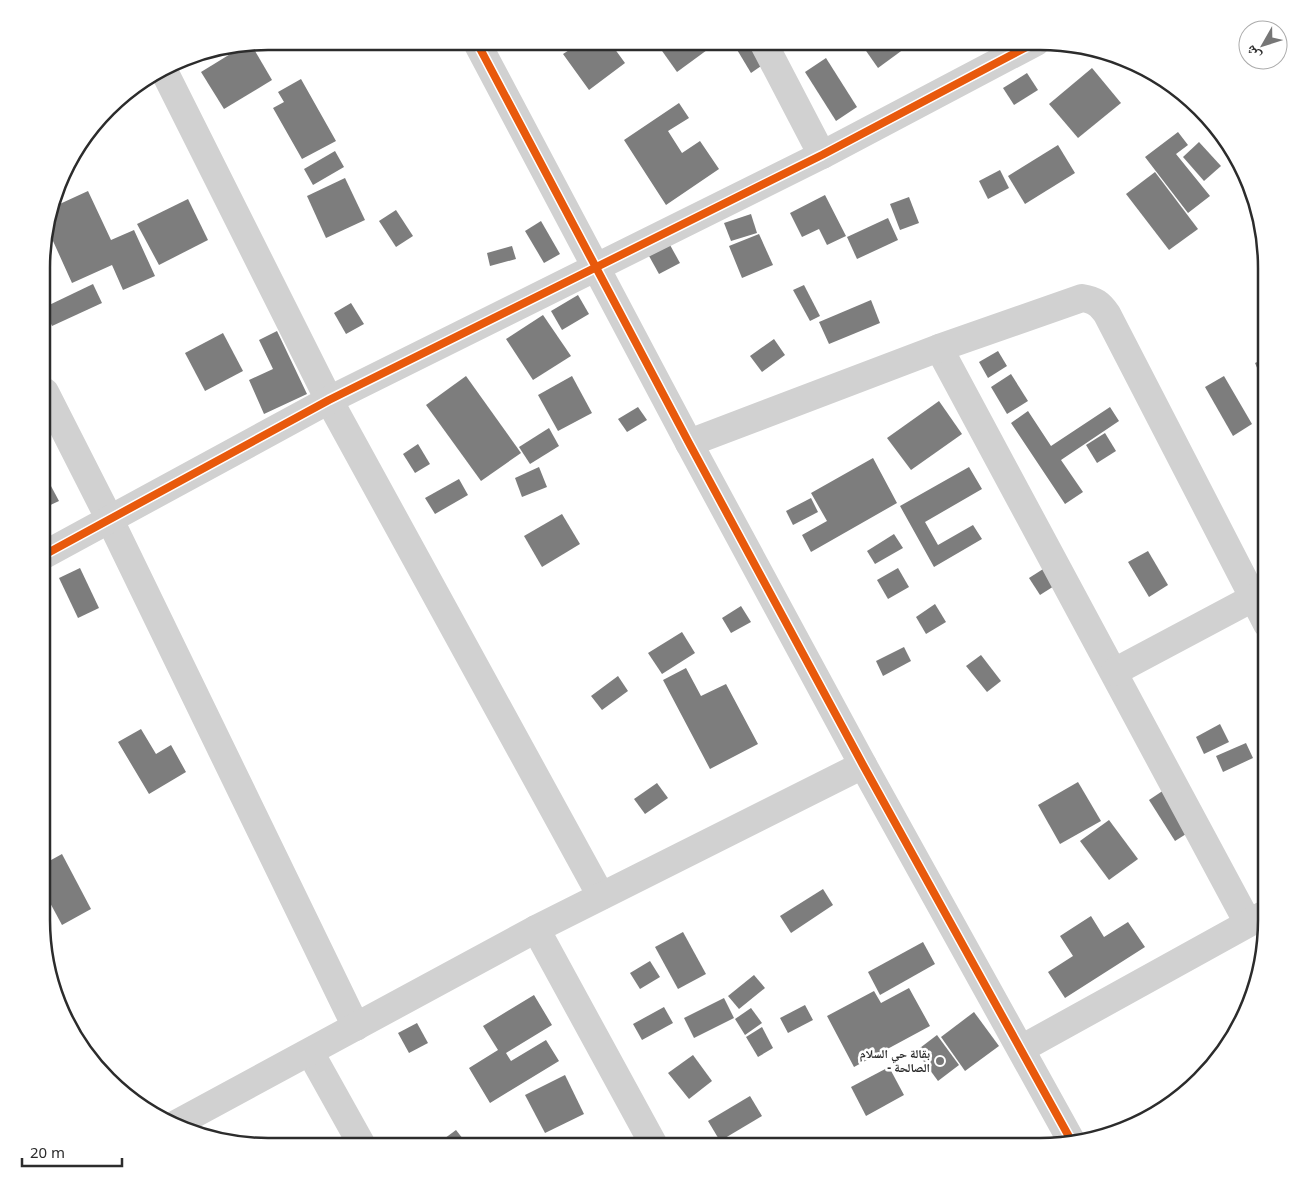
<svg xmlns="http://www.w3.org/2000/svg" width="1308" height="1188" font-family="'Noto Sans','Noto Naskh Arabic',sans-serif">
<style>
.building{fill:#7d7d7d}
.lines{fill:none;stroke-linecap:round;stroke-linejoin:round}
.street{stroke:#d1d1d1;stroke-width:28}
.cycleway-casing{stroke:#fff;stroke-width:11}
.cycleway{stroke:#e8590c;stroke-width:8}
.poi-dot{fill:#767676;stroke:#fff;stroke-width:2}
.labels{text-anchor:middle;stroke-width:5;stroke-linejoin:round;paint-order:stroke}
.poi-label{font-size:12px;font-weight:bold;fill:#2c2c2c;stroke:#fff;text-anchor:end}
.rim{fill:none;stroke:#2c2c2c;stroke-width:2.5}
</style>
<rect width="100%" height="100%" fill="#fff"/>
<g class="building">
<path d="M 574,41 L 609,41 L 625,63 L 589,90 L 563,54 L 577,45 Z"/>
<path d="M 655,41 L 718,42 L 677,72 Z"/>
<path d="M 735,42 L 750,42 L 764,64 L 751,73 L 733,43 Z"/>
<path d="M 872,42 L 905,42 L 908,46 L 878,68 L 864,48 Z"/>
<path d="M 251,44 L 272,80 L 224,109 L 201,72 L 245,45 Z"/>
<path d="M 826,58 L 857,107 L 836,121 L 805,72 Z"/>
<path d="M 1092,68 L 1121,103 L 1078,138 L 1049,104 Z"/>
<path d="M 1027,73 L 1038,90 L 1014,105 L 1003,88 Z"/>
<path d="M 301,79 L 336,141 L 302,159 L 273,108 L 284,102 L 278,92 Z"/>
<path d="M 118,98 L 124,105 L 85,140 L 84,139 Z"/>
<path d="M 679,103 L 689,118 L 668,131 L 682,153 L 700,141 L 719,169 L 666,205 L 624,140 Z"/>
<path d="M 1178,132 L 1188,145 L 1176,154 L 1210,196 L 1188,213 L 1145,157 Z"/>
<path d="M 1199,142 L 1221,166 L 1204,181 L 1183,157 Z"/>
<path d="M 1058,145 L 1075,173 L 1025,204 L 1008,176 Z"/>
<path d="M 335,151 L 344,167 L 313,185 L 304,169 Z"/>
<path d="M 1000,170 L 1009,188 L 988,199 L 979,181 Z"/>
<path d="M 1155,172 L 1198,229 L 1169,250 L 1126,194 Z"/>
<path d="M 345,178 L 365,220 L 326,238 L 307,196 Z"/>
<path d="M 88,191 L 111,240 L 134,230 L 155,276 L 123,290 L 112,265 L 72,283 L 53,241 L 49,244 L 45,236 L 46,224 L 51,208 Z"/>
<path d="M 825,195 L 846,236 L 827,245 L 819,229 L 802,237 L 790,213 Z"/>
<path d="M 909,197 L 919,223 L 900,230 L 890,204 Z"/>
<path d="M 188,199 L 208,240 L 159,265 L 137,224 Z"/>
<path d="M 396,210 L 413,236 L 396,247 L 379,221 Z"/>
<path d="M 751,214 L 757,233 L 731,241 L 724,223 Z"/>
<path d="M 888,218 L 898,240 L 857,259 L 847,237 Z"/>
<path d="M 541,221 L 560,254 L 544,263 L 525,231 Z"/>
<path d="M 759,234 L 773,265 L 742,278 L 729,246 Z"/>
<path d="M 670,245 L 680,263 L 659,274 L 649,256 Z"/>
<path d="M 512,246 L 516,259 L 490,266 L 487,253 Z"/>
<path d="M 93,284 L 102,303 L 52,326 L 45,311 L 45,307 Z"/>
<path d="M 804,285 L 820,316 L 810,321 L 793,290 Z"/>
<path d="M 578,295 L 589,314 L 562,330 L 551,311 Z"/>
<path d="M 871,300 L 880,323 L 829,344 L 819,322 Z"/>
<path d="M 351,303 L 364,324 L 346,334 L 334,313 Z"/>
<path d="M 543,315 L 571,356 L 533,380 L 506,339 Z"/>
<path d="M 277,331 L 307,394 L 264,414 L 249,380 L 273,369 L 259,340 Z"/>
<path d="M 223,333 L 243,371 L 205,391 L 185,353 Z"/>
<path d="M 774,339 L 785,355 L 762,372 L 750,356 Z"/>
<path d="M 998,351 L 1007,366 L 988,378 L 979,362 Z"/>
<path d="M 1266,358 L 1266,389 L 1255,363 Z"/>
<path d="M 1011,374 L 1028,401 L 1007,414 L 991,387 Z"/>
<path d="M 466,376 L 521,453 L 481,481 L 426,405 Z"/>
<path d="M 572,376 L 592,413 L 558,431 L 538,395 Z"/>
<path d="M 1224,376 L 1252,424 L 1233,436 L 1205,387 Z"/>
<path d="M 939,401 L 962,434 L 911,470 L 887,438 Z"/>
<path d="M 638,407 L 647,420 L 627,432 L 618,419 Z"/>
<path d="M 1110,407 L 1119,421 L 1061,460 L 1083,492 L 1065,504 L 1011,423 L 1028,411 L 1051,446 Z"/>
<path d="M 549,428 L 559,446 L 530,464 L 519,447 Z"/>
<path d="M 1105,433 L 1116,451 L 1097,463 L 1086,445 Z"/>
<path d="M 418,444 L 430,464 L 415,473 L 403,454 Z"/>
<path d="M 873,458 L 897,503 L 811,552 L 802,535 L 827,521 L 811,493 Z"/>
<path d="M 539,467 L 547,487 L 522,497 L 515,478 Z"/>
<path d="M 969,467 L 982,489 L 925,522 L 938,545 L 973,525 L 982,539 L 934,567 L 900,506 Z"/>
<path d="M 44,473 L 59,501 L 44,508 Z"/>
<path d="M 459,479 L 468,495 L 435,514 L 425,498 Z"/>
<path d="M 811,498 L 818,512 L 793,525 L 786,511 Z"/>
<path d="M 562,514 L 580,544 L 542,567 L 524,536 Z"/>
<path d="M 894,534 L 903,548 L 875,564 L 867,551 Z"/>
<path d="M 1148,551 L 1168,585 L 1149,597 L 1128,562 Z"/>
<path d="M 1051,564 L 1062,581 L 1040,595 L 1029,578 Z"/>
<path d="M 80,568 L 99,608 L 78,618 L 59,578 Z"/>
<path d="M 898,568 L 909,587 L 888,599 L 877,580 Z"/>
<path d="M 935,604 L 946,622 L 926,634 L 916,617 Z"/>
<path d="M 741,606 L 751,622 L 731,633 L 722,618 Z"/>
<path d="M 682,632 L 695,653 L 662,674 L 648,653 Z"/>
<path d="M 904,647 L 911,661 L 883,676 L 876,661 Z"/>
<path d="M 981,655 L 1001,681 L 987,692 L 966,666 Z"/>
<path d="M 686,668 L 701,696 L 726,684 L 758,744 L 710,769 L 663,680 Z"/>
<path d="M 618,676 L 628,691 L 602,710 L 591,696 Z"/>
<path d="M 1220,724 L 1229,742 L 1204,754 L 1196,737 Z"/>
<path d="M 141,729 L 156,754 L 171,745 L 186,772 L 149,794 L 118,742 Z"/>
<path d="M 1246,743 L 1253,758 L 1223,772 L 1216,756 Z"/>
<path d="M 1078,782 L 1101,821 L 1060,844 L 1038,805 Z"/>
<path d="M 657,783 L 668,798 L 645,814 L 634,799 Z"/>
<path d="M 1167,788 L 1194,829 L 1175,841 L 1149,800 Z"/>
<path d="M 1109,820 L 1138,859 L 1109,880 L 1080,841 Z"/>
<path d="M 62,854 L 91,909 L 62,925 L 42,888 L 42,865 Z"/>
<path d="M 823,889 L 833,905 L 791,933 L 780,916 Z"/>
<path d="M 1091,916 L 1104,937 L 1128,922 L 1145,947 L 1065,998 L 1048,972 L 1073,956 L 1060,936 Z"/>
<path d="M 683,932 L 706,974 L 678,989 L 655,947 Z"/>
<path d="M 923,942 L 935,964 L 880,995 L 868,972 Z"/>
<path d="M 650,961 L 660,977 L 640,989 L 630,973 Z"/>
<path d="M 754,975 L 765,988 L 739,1009 L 728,996 Z"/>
<path d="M 909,988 L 930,1026 L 854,1067 L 827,1016 L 874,991 L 881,1003 Z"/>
<path d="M 534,995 L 552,1025 L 506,1053 L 511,1061 L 546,1040 L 559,1061 L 490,1103 L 469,1068 L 498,1050 L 483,1026 Z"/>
<path d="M 724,998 L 734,1018 L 694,1038 L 684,1018 Z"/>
<path d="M 805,1005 L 813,1020 L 788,1033 L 780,1018 Z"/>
<path d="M 664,1007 L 673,1023 L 642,1040 L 633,1024 Z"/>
<path d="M 751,1008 L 762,1023 L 745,1035 L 735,1019 Z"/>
<path d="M 974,1012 L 999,1046 L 965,1071 L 941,1037 Z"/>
<path d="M 417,1023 L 428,1043 L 409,1053 L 398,1033 Z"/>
<path d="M 762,1027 L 773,1048 L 758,1057 L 746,1037 Z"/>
<path d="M 937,1035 L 959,1065 L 938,1081 L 916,1051 Z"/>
<path d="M 693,1055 L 712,1081 L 689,1099 L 668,1073 Z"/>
<path d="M 889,1067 L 904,1095 L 866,1116 L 851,1087 Z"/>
<path d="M 565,1075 L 584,1114 L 545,1133 L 525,1095 Z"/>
<path d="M 750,1096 L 762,1116 L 720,1141 L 708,1121 Z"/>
<path d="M 456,1130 L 467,1144 L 463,1147 L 433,1147 Z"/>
<path d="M 825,1139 L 829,1146 L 811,1146 Z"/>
</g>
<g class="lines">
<g class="street">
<path d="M 476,41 L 689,443 L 863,765 L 1072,1142"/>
<path d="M 763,42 L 822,155"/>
<path d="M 164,71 L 329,400 L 601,896"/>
<path d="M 939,348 L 1248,923"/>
<path d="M 45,392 L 110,520 L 356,1027"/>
<path d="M 689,443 L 939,348 L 1082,298 C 1095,300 1100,304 1107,314 L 1267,624"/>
<path d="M 44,555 L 329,400 L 822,155 L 1036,42"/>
<path d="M 1114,672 L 1253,598"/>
<path d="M 536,929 L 655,1147"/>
<path d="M 1021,1049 L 1267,913"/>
<path d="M 310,1052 L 363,1147"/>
<path d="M 174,1125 L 536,929 L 863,765"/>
</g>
<g class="cycleway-casing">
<g id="cycleway">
<path d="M 476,41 L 689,443 L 863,765 L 1072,1142"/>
<path d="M 44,555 L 329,400 L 822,155 L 1036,42"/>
</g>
</g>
<use href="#cycleway" class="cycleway"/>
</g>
<circle class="poi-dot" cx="940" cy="1061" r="5"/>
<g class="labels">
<g class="poi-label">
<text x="930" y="1058">بقالة حي السلام<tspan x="930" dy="14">- الصالحة</tspan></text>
</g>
</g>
<path d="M0 0H1308V1188H0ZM268 50H1040A218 218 0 0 1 1258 268V920A218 218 0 0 1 1040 1138H268A218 218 0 0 1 50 920V268A218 218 0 0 1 268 50Z" fill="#fff" fill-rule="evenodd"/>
<path class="rim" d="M268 50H1040A218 218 0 0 1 1258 268V920A218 218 0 0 1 1040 1138H268A218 218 0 0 1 50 920V268A218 218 0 0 1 268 50Z"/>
<g transform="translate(1263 45) rotate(231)"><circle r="24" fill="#ffffff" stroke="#ababab"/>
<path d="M0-4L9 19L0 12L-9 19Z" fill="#767676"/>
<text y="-8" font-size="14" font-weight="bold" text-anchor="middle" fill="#2c2c2c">ش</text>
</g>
<path d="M22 1158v8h100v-8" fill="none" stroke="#2c2c2c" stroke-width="2.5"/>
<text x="30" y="1158" font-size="15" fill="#2c2c2c" stroke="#ffffff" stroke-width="4" paint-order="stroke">20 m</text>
</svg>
